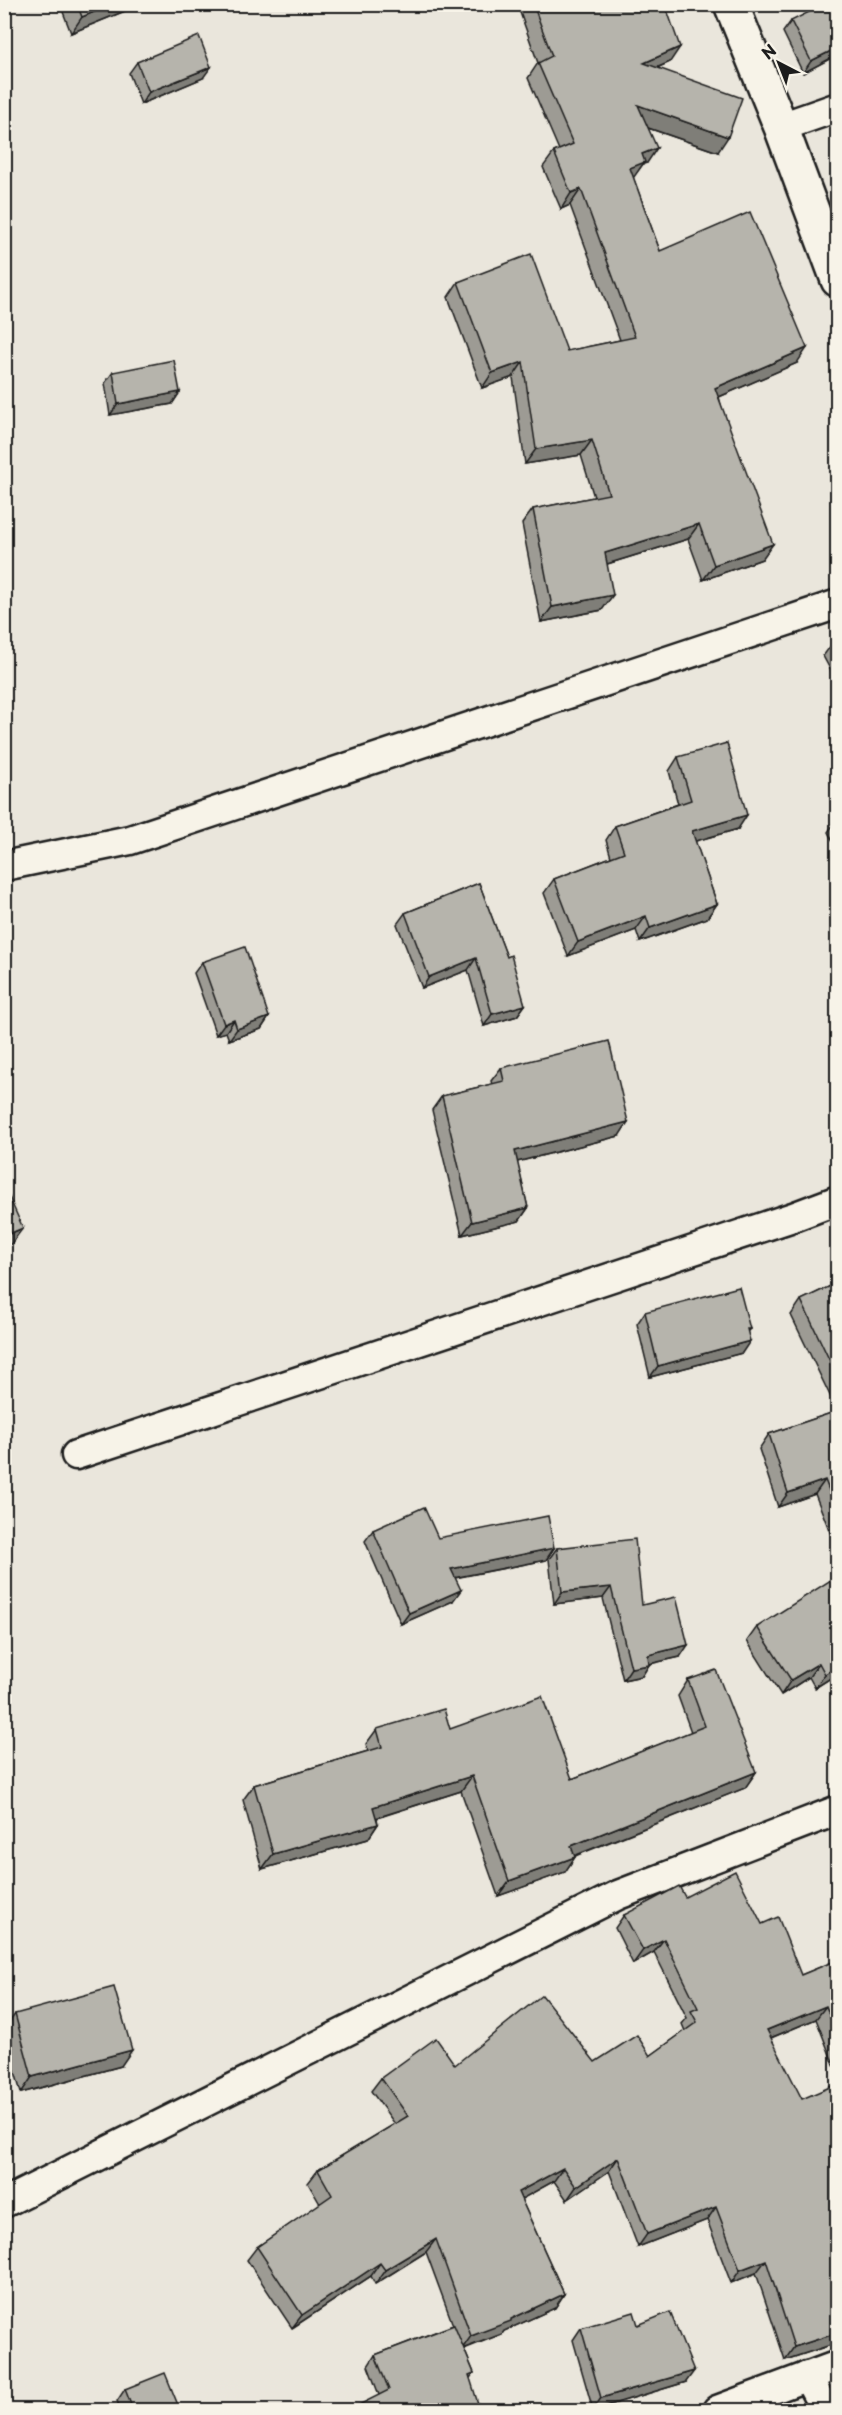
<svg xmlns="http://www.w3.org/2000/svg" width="842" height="2415" font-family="'Playpen Sans',sans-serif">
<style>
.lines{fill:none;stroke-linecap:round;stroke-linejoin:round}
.minor-casing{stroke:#1c1c1c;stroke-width:33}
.tertiary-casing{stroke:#1c1c1c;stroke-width:38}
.minor{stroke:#f7f3e8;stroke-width:28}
.tertiary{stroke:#f7f3e8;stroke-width:33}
.wall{fill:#9d9b94;stroke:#1c1c1c;stroke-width:1.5}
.shaded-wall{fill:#7f7e78;stroke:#1c1c1c;stroke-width:1.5}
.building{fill:#b6b4ac;stroke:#1c1c1c;stroke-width:1.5}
</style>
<rect width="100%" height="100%" fill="#eae6dc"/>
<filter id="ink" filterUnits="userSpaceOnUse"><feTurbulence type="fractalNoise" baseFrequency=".0167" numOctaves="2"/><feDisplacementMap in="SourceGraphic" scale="12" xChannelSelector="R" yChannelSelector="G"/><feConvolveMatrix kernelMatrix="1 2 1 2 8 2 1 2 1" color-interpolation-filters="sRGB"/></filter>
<g filter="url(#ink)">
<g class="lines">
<g class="minor-casing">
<g id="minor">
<path d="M 781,127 L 838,107"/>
<path d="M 4,866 L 130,840 L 838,604"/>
<path d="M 76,1455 L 793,1217 L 838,1200"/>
<path d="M 4,2203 L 618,1895 L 838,1810"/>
<path d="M 807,2376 L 825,2410"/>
<path d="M 717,2410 L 838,2365"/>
</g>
</g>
<g class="tertiary-casing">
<path id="tertiary" d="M 731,4 L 781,127 L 838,280"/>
</g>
<use href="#minor" class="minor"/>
<use href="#tertiary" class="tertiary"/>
</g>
<g class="wall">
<path d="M 60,4 L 142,4 L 71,33 Z"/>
<path d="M 517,4 L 665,4 L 670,62 L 657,68 L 718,152 L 648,128 L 647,163 L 643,164 L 633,177 L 660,251 L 797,363 L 719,397 L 762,559 L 703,580 L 688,539 L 607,564 L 602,610 L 541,622 L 522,524 L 533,509 L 594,497 L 581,455 L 525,464 L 513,377 L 482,388 L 448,297 L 458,282 L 567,351 L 620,340 L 570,205 L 561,209 L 543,167 L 554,152 L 559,150 L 528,78 L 538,63 Z"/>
<path d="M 791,21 L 837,55 L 803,73 L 783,32 Z"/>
<path d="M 137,62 L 203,78 L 141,104 L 129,73 Z"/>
<path d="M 113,372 L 180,392 L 172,404 L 110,415 L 105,383 Z"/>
<path d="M 837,641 L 837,682 L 823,656 L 832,644 Z"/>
<path d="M 678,757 L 738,829 L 695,841 L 717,904 L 707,918 L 640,942 L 636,930 L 568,956 L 544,893 L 554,879 L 611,857 L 606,840 L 615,826 L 678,804 L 669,771 Z"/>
<path d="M 837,819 L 837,850 L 828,832 Z"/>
<path d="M 479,883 L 525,1005 L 517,1016 L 484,1026 L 468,970 L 422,988 L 397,924 L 405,913 Z"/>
<path d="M 202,962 L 269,1017 L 261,1029 L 229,1040 L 226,1032 L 216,1035 L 194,973 Z"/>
<path d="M 501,1068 L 619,1136 L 517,1162 L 528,1208 L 519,1221 L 462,1235 L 432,1110 L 442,1096 L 492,1084 L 491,1081 Z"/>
<path d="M 837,1283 L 837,1410 L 791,1315 L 801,1300 Z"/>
<path d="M 645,1312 L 750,1329 L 747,1332 L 742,1353 L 650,1377 L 637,1324 Z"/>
<path d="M 837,1411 L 837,1550 L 815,1494 L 778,1507 L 759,1449 L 769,1434 Z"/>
<path d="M 373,1530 L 438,1538 L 554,1548 L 546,1560 L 455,1578 L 453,1601 L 401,1624 L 365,1541 Z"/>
<path d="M 557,1548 L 642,1605 L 680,1657 L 649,1664 L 642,1676 L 623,1680 L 603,1598 L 554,1604 L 549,1559 Z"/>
<path d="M 757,1627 L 837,1674 L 815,1688 L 809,1677 L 781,1695 L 747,1641 Z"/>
<path d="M 688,1680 L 756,1772 L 745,1788 L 575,1856 L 575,1857 L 565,1872 L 498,1896 L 461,1791 L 377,1818 L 378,1824 L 368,1839 L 262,1869 L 243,1800 L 254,1785 L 368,1751 L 366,1744 L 377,1729 L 450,1729 L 572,1779 L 691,1732 L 678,1696 Z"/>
<path d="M 685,1897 L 762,1924 L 801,1975 L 837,1960 L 837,2073 L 816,2019 L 771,2038 L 837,2343 L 785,2360 L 756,2273 L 731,2283 L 707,2220 L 638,2247 L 609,2171 L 567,2200 L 554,2181 L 521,2199 L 564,2294 L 555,2308 L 504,2331 L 502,2334 L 464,2349 L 474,2373 L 470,2378 L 379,2395 L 368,2366 L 375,2355 L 453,2325 L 426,2252 L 375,2284 L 371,2276 L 292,2328 L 247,2260 L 257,2247 L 320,2204 L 308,2183 L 318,2170 L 395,2124 L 371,2091 L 381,2078 L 455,2065 L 595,2062 L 650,2056 L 685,2031 L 682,2024 L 687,2018 L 654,1952 L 633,1964 L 615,1928 L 624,1915 Z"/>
<path d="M 15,2014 L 121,2066 L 21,2093 L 4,2032 L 4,2030 Z"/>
<path d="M 638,2325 L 686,2382 L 593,2410 L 573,2340 L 581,2328 Z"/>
<path d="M 125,2389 L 180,2410 L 121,2410 L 117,2401 Z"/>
</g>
<g class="shaded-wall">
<path d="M 113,4 L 142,4 L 71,33 L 82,17 Z"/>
<path d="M 680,47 L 670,62 L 633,78 L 644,63 Z"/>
<path d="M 837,48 L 837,55 L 803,73 L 811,61 Z"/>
<path d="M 211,67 L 203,78 L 141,104 L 149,92 Z"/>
<path d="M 638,105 L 728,137 L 718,152 L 628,121 Z"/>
<path d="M 657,148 L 647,163 L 643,164 L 634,177 L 619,183 L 630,168 L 642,154 Z"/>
<path d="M 581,189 L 570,205 L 561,209 L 571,193 Z"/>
<path d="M 807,348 L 797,363 L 705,403 L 715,388 Z"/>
<path d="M 523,362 L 513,377 L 482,388 L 492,373 Z"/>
<path d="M 180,392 L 172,404 L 110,415 L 118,404 Z"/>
<path d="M 592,440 L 581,455 L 525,464 L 536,449 Z"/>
<path d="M 699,524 L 688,539 L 594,568 L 605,553 Z"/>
<path d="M 773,544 L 762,559 L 703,580 L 714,565 Z"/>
<path d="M 613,595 L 602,610 L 541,622 L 552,607 Z"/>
<path d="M 747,815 L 738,829 L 682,845 L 692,831 Z"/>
<path d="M 717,904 L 707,918 L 640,942 L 650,928 Z"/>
<path d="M 646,916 L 636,930 L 568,956 L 578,942 Z"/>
<path d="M 476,958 L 468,970 L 422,988 L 429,977 Z"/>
<path d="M 525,1005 L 517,1016 L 484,1026 L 492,1014 Z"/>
<path d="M 269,1017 L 261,1029 L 229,1040 L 237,1029 Z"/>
<path d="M 234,1020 L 226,1032 L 216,1035 L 224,1024 Z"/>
<path d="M 628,1122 L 619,1136 L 505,1165 L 515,1151 Z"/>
<path d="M 528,1208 L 519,1221 L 462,1235 L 472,1222 Z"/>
<path d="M 23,1228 L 11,1244 L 4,1247 L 4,1236 Z"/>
<path d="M 750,1341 L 742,1353 L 650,1377 L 658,1366 Z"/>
<path d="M 825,1480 L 815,1494 L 778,1507 L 788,1493 Z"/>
<path d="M 554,1548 L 546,1560 L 443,1580 L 451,1569 Z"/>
<path d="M 611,1587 L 603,1598 L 554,1604 L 562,1592 Z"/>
<path d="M 461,1590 L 453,1601 L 401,1624 L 409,1613 Z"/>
<path d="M 688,1645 L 680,1657 L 640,1666 L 648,1655 Z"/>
<path d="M 819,1663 L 809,1677 L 781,1695 L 791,1680 Z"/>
<path d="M 649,1665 L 642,1676 L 623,1680 L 631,1668 Z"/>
<path d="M 837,1666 L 837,1674 L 815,1688 L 825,1674 Z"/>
<path d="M 756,1772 L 745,1788 L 561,1861 L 571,1846 Z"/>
<path d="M 472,1776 L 461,1791 L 363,1822 L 373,1807 Z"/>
<path d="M 378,1824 L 368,1839 L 262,1869 L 273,1854 Z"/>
<path d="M 575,1857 L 565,1872 L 498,1896 L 509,1881 Z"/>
<path d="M 664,1939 L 654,1952 L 633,1964 L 643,1950 Z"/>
<path d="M 826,2006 L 816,2019 L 758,2043 L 767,2030 Z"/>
<path d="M 132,2050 L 121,2066 L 21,2093 L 32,2077 Z"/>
<path d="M 618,2158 L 609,2171 L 567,2200 L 576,2187 Z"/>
<path d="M 563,2168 L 554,2181 L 509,2206 L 518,2192 Z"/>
<path d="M 716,2207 L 707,2220 L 638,2247 L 647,2234 Z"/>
<path d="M 436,2239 L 426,2252 L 375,2284 L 385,2270 Z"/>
<path d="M 766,2260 L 756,2273 L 731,2283 L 740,2270 Z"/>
<path d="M 380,2263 L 371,2276 L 292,2328 L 302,2315 Z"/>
<path d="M 564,2294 L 555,2308 L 504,2331 L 502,2334 L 462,2349 L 471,2336 L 511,2319 Z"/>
<path d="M 837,2333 L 837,2343 L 785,2360 L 794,2347 Z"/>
<path d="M 694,2371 L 686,2382 L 593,2410 L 601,2398 Z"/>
</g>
<g class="building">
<path d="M 77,4 L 113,4 L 82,17 Z"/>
<path d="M 533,4 L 665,4 L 680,47 L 644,63 L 742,98 L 728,137 L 638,105 L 657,148 L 642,154 L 645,162 L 630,168 L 660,251 L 750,212 L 807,348 L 715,388 L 773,544 L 714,565 L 699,524 L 605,553 L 613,595 L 552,607 L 533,509 L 609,494 L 592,440 L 536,449 L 523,362 L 492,373 L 458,282 L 531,254 L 567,351 L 635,337 L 581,189 L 571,193 L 554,152 L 573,144 L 538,63 L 552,56 Z"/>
<path d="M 825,4 L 837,4 L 837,48 L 811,61 L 791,21 Z"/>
<path d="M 199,36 L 211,67 L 149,92 L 137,62 Z"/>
<path d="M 174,360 L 180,392 L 118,404 L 113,372 Z"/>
<path d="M 837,641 L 837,653 L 832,644 Z"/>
<path d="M 727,743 L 747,815 L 692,831 L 717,904 L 650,928 L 646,916 L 578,942 L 554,879 L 624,852 L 615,826 L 691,800 L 678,757 Z"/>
<path d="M 479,883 L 507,957 L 511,955 L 525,1005 L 492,1014 L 476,958 L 429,977 L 405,913 Z"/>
<path d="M 245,947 L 269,1017 L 237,1029 L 234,1020 L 224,1024 L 202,962 Z"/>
<path d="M 609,1041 L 628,1122 L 515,1151 L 528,1208 L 472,1222 L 442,1096 L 504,1081 L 501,1068 Z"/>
<path d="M 4,1186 L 23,1228 L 4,1236 Z"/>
<path d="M 837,1283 L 837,1376 L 801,1300 Z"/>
<path d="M 739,1287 L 750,1329 L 747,1329 L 750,1341 L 658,1366 L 645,1312 Z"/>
<path d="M 837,1411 L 837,1511 L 825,1480 L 788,1493 L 769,1434 Z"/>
<path d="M 424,1507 L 438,1538 L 548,1516 L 554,1548 L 451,1569 L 461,1590 L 409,1613 L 373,1530 Z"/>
<path d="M 635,1539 L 642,1605 L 676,1597 L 688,1645 L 648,1655 L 649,1665 L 631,1668 L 611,1587 L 562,1592 L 557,1548 Z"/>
<path d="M 837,1576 L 837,1666 L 825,1674 L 819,1663 L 791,1680 L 757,1627 Z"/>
<path d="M 716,1670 L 756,1772 L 571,1846 L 575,1857 L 509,1881 L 472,1776 L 373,1807 L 378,1824 L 273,1854 L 254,1785 L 382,1747 L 377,1729 L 444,1709 L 450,1729 L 542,1696 L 572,1779 L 705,1726 L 688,1680 Z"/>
<path d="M 735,1871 L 762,1924 L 778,1917 L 801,1975 L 837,1960 L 837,2036 L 826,2006 L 767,2030 L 802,2099 L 837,2084 L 837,2333 L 794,2347 L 766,2260 L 740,2270 L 716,2207 L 647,2234 L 618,2158 L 576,2187 L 563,2168 L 518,2192 L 564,2294 L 511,2319 L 511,2321 L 471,2336 L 436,2239 L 385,2270 L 380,2263 L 302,2315 L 257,2247 L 332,2195 L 318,2170 L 408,2116 L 381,2078 L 436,2038 L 455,2065 L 542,1995 L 595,2062 L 637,2035 L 650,2056 L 697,2022 L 691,2011 L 698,2008 L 664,1939 L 643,1950 L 624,1915 L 679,1886 L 685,1897 Z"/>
<path d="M 114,1987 L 132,2050 L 32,2077 L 15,2014 Z"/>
<path d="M 634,2312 L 638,2325 L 670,2312 L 694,2371 L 601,2398 L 581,2328 Z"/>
<path d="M 454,2325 L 474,2373 L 469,2375 L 480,2410 L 349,2410 L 389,2390 L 375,2355 Z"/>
<path d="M 165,2373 L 180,2410 L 133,2410 L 125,2389 Z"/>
</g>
</g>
<rect width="842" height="2415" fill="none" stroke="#f7f3e8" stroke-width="24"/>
<rect x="12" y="12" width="818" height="2391" fill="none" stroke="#1c1c1c" stroke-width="2" filter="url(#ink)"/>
<g transform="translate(779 63) rotate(318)" stroke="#f7f3e8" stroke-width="4.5" paint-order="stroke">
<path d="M0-4.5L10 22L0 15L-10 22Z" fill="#1c1c1c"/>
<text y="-9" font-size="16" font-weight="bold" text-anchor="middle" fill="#1c1c1c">N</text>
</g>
</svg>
